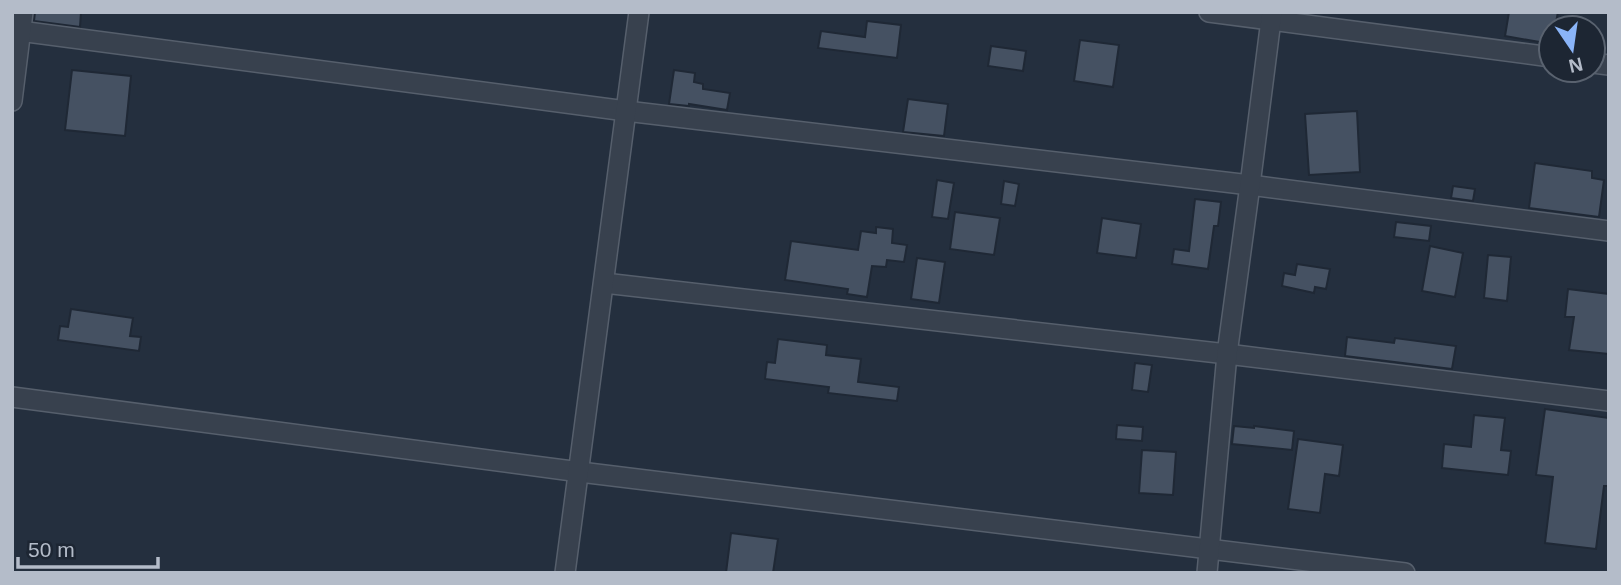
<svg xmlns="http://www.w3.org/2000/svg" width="1621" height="585" font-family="Arial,sans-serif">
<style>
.building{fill:#455162;stroke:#1f2835;stroke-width:2}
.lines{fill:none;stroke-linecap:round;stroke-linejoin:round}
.minor-casing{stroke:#565f6c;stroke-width:22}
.minor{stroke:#38414e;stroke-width:19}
</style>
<rect width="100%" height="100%" fill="#242f3e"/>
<g class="building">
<path d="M 35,12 L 81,12 L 80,27 L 34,21 Z"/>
<path d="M 1509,12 L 1558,12 L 1555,28 L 1551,28 L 1551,44 L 1505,36 Z"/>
<path d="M 867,21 L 901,25 L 897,58 L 818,48 L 821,31 L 865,37 Z"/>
<path d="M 1080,40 L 1119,45 L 1113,87 L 1074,81 Z"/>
<path d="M 991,46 L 1026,51 L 1023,71 L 988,66 Z"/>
<path d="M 72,70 L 131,76 L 125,136 L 65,130 Z"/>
<path d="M 674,70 L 695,73 L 694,82 L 703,84 L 703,89 L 730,93 L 727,110 L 689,104 L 689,106 L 669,104 Z"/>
<path d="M 908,99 L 948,104 L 944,136 L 903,132 Z"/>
<path d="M 1357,111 L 1360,172 L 1309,175 L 1305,114 Z"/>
<path d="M 1535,163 L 1592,171 L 1592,178 L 1604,180 L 1599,217 L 1529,208 Z"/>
<path d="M 937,180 L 954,183 L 948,219 L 932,217 Z"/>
<path d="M 1004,181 L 1019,184 L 1015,206 L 1001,204 Z"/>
<path d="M 1453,186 L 1475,189 L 1473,201 L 1451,198 Z"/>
<path d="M 1195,199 L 1221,202 L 1218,226 L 1214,226 L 1208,269 L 1172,264 L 1174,249 L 1189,251 Z"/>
<path d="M 955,212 L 1000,218 L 994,255 L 950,249 Z"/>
<path d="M 1102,218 L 1141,224 L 1136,258 L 1097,253 Z"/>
<path d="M 1396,222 L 1431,226 L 1429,241 L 1394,237 Z"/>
<path d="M 876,227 L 893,229 L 892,243 L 907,245 L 904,262 L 887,260 L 886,267 L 872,266 L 867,297 L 847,294 L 848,289 L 785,280 L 791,241 L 858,250 L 861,231 L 876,233 Z"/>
<path d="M 1430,246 L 1463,253 L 1455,297 L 1422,291 Z"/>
<path d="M 1488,255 L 1511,257 L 1507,301 L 1484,298 Z"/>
<path d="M 917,258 L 945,262 L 939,303 L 911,299 Z"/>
<path d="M 1297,264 L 1330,269 L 1326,289 L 1315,287 L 1314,293 L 1282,286 L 1284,273 L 1295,275 Z"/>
<path d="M 1568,289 L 1609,294 L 1609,354 L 1569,350 L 1574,317 L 1565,317 Z"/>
<path d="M 71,309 L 133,318 L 130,336 L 141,337 L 139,351 L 58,340 L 60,326 L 68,327 Z"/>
<path d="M 1347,337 L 1394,343 L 1395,338 L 1456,346 L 1452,369 L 1345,356 Z"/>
<path d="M 778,339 L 827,345 L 826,355 L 861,359 L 858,382 L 899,387 L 897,401 L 828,393 L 829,387 L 765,379 L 767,362 L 775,363 Z"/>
<path d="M 1135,363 L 1152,365 L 1148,392 L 1132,390 Z"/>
<path d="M 1545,409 L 1609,418 L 1609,486 L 1604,486 L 1596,549 L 1545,543 L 1553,477 L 1536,475 Z"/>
<path d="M 1474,415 L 1505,418 L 1501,450 L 1511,451 L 1508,475 L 1442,468 L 1444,444 L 1471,447 Z"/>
<path d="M 1117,425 L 1143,427 L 1142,441 L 1116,439 Z"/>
<path d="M 1234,426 L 1254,428 L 1254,426 L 1294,431 L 1292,450 L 1232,444 Z"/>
<path d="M 1298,439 L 1343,445 L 1339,476 L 1325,474 L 1320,513 L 1288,509 Z"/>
<path d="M 1142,450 L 1176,452 L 1173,495 L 1139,493 Z"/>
<path d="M 731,533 L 778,539 L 773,573 L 726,573 Z"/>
</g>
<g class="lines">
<g class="minor-casing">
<g id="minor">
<path d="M 1209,12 L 1551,57"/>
<path d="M 12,30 L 626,111 L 1250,185 L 1609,231"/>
<path d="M 1593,63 L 1609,65"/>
<path d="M 12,101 L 23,12"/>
<path d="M 604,283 L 1227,354 L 1609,401"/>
<path d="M 12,397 L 580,472 L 1405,573"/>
<path d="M 565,573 L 639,12"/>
<path d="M 1207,573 L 1227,354 L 1250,185 L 1272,12"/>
</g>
</g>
<use href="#minor" class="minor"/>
</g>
<rect width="1621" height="585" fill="none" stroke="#b4bcc9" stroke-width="28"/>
<g transform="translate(1572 49) rotate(167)"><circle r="33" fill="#1d2633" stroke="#59626f" stroke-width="2"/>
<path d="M0-5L12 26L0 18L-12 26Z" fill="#8ab4f8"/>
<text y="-10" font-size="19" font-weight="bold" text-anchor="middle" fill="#b4bcc9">N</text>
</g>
<path d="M18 557v10h140v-10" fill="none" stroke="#b4bcc9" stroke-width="3.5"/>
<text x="28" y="557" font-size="21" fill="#b4bcc9" stroke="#1d2633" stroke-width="5" paint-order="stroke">50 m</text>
</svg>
